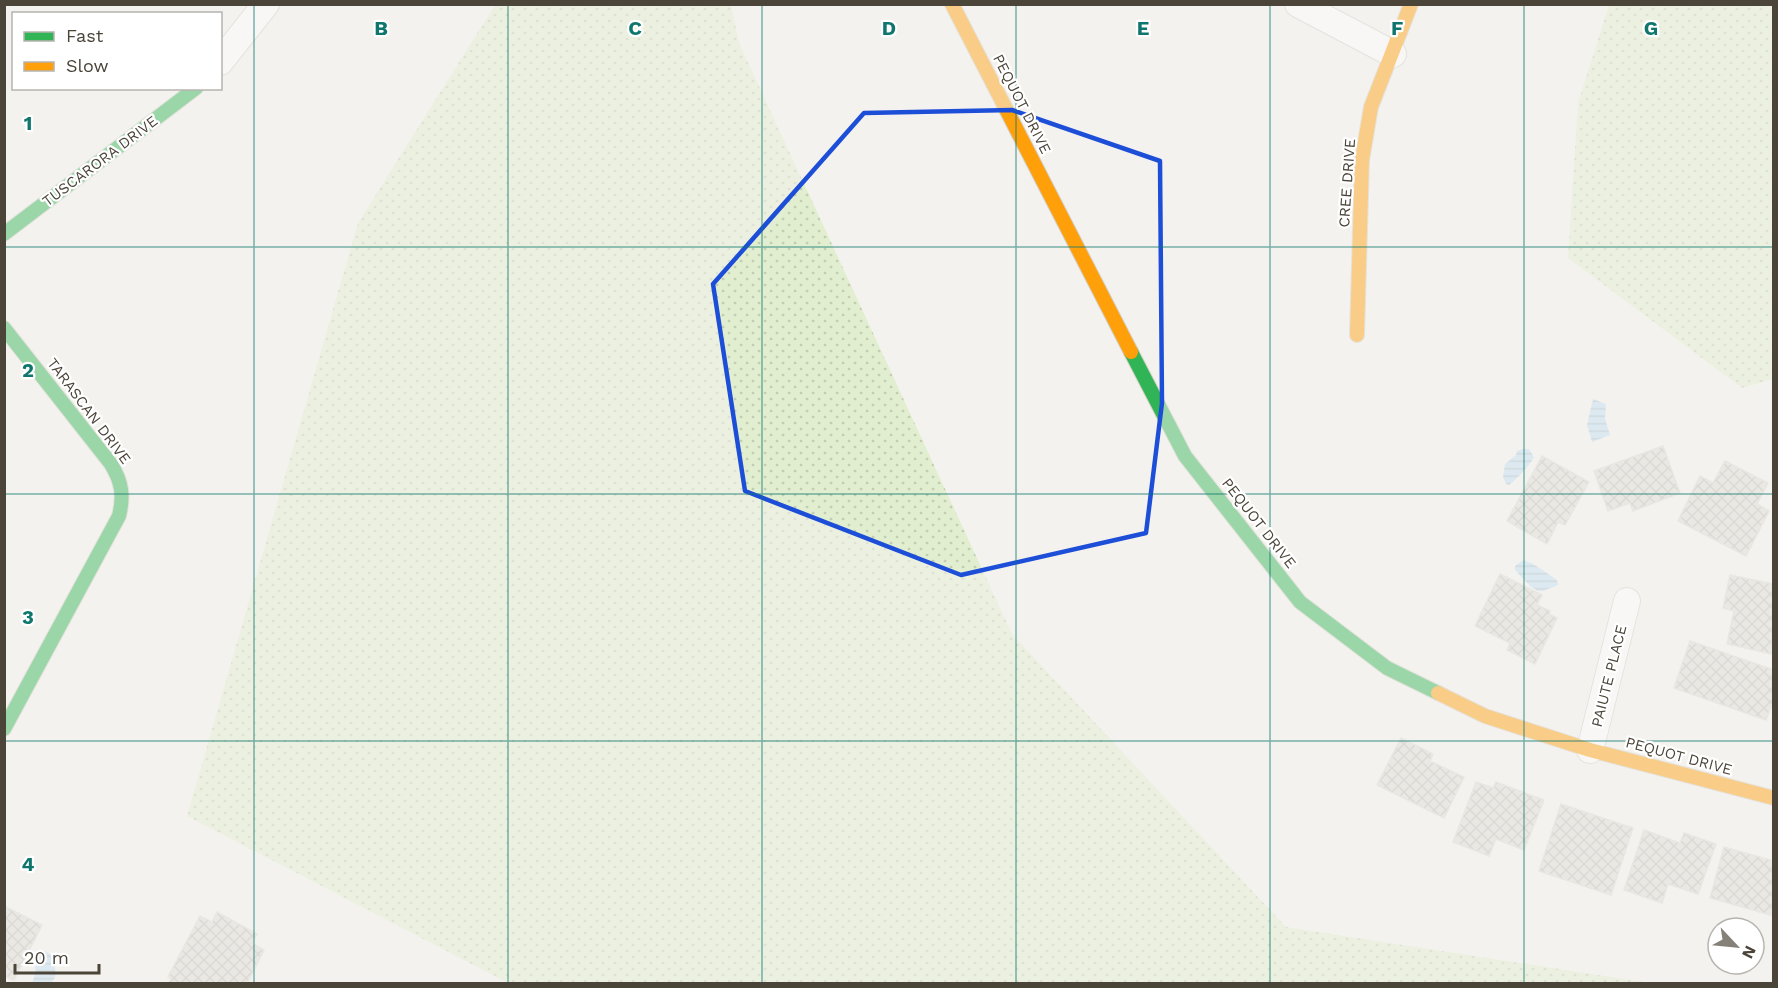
<svg xmlns="http://www.w3.org/2000/svg" width="1778" height="988" font-family="'Work Sans',sans-serif">
<style>
.grass{fill:url(#grass-dots)}
.water{fill:url(#water-rules)}
.building{fill:url(#building-cross-hatch);stroke:#dcd9d4;stroke-width:1.5}
.lines{fill:none;stroke-linecap:round;stroke-linejoin:round}
.street-casing{stroke:#d2d0cb;stroke-width:28}
.fast-casing{stroke:#d3cfc5;stroke-width:16}
.slow-casing{stroke:#d3cfc5;stroke-width:16}
.street{stroke:#fdfdfc;stroke-width:26}
.fast{stroke:#30b455;stroke-width:14}
.slow{stroke:#ff9f0a;stroke-width:14}
.marked{fill:none;stroke:#1d4ed8;stroke-width:4.5;stroke-linejoin:round}
.grid{fill:none;stroke:#0f766e;stroke-width:1.5;stroke-opacity:0.55}
.labels{text-anchor:middle;stroke-width:4.5;stroke-linejoin:round;paint-order:stroke}
.street-label{font-size:15px;fill:#4b4439;stroke:#fff}
.grid-label{font-size:20px;text-anchor:middle;font-weight:bold;fill:#0f766e;stroke:#fff;stroke-width:4.5;stroke-linejoin:round;paint-order:stroke}
</style>
<defs>
<pattern id="grass-dots" width="8" height="8" patternUnits="userSpaceOnUse" patternTransform="scale(1.5)"><rect width="8" height="8" fill="#e1eecf"/><path d="M2 2h.1M6 6h.1" fill="none" stroke="#c3cdb2" stroke-width="1.8" stroke-linecap="round"/></pattern>
<pattern id="water-rules" width="6" height="5" patternUnits="userSpaceOnUse" patternTransform="scale(1.5)"><rect width="6" height="5" fill="#c0ddf1"/><path d="M0 2.5h6" fill="none" stroke="#a6bfcf"/></pattern>
<pattern id="building-cross-hatch" width="8" height="8" patternUnits="userSpaceOnUse" patternTransform="scale(1.5)"><rect width="8" height="8" fill="#dedbd6"/><path d="M0 0l8 8M0 8l8-8" fill="none" stroke="#c0bdb8"/></pattern>
</defs>
<rect width="100%" height="100%" fill="#f4f2ee"/>
<g class="grass">
<path d="M 495,5 L 731,5 L 739,43 L 1012,634 L 1286,927 L 1650,983 L 508,983 L 187,816 L 358,223 Z"/>
<path d="M 1609,5 L 1773,5 L 1773,379 L 1742,388 L 1568,258 L 1578,103 Z"/>
</g>
<g class="water">
<path d="M 1593,399 L 1606,404 L 1605,419 L 1610,435 L 1592,442 L 1587,425 Z"/>
<path d="M 1522,449 L 1529,449 L 1534,457 C 1532,463 1514,482 1509,485 L 1506,484 L 1503,477 L 1505,464 L 1516,455 L 1517,451 Z"/>
<path d="M 1523,560 C 1536,564 1546,573 1557,580 L 1558,585 L 1543,591 L 1538,591 L 1530,586 L 1515,570 L 1515,566 Z"/>
<path d="M 45,951 C 55,956 53,959 55,969 C 56,976 56,977 51,983 L 32,983 L 36,972 L 33,959 L 39,953 Z"/>
</g>
<g class="building">
<path d="M 1663,446 L 1680,493 L 1633,511 L 1630,503 L 1608,511 L 1594,471 Z"/>
<path d="M 1542,456 L 1589,482 L 1565,525 L 1558,522 L 1547,544 L 1507,521 Z"/>
<path d="M 1725,461 L 1768,483 L 1757,504 L 1769,511 L 1746,556 L 1678,521 L 1700,476 L 1713,483 Z"/>
<path d="M 1500,574 L 1542,595 L 1537,605 L 1550,611 L 1549,614 L 1557,618 L 1535,664 L 1507,650 L 1510,643 L 1475,626 Z"/>
<path d="M 1730,575 L 1774,584 L 1772,654 L 1727,644 L 1734,611 L 1723,608 Z"/>
<path d="M 1690,641 L 1774,670 L 1774,699 L 1766,720 L 1674,688 Z"/>
<path d="M 1401,738 L 1433,754 L 1430,761 L 1464,777 L 1444,818 L 1377,785 Z"/>
<path d="M 1476,782 L 1493,788 L 1496,782 L 1544,800 L 1524,850 L 1496,839 L 1489,856 L 1453,842 Z"/>
<path d="M 1561,804 L 1633,828 L 1611,895 L 1539,871 Z"/>
<path d="M 1644,830 L 1680,843 L 1684,833 L 1716,844 L 1698,894 L 1668,884 L 1662,903 L 1624,890 Z"/>
<path d="M 1724,847 L 1774,861 L 1774,916 L 1710,898 Z"/>
<path d="M 4,906 L 42,925 L 14,980 L 4,976 Z"/>
<path d="M 217,912 L 257,934 L 252,943 L 264,950 L 247,984 L 168,984 L 171,979 L 168,977 L 200,916 L 212,922 Z"/>
</g>
<g class="lines">
<g class="street-casing">
<g id="street">
<path d="M 1298,4 L 1393,54"/>
<path d="M 220,62 L 266,4"/>
<path d="M 1590,750 L 1627,601"/>
</g>
</g>
<g class="fast-casing">
<g id="fast">
<path d="M 4,234 L 196,88"/>
<path d="M 4,328 L 111,464 C 122,482 124,496 119,516 L 4,729"/>
<path d="M 1131,352 L 1185,456 L 1300,602 L 1387,668 L 1438,693"/>
</g>
</g>
<g class="slow-casing">
<g id="slow">
<path d="M 952,4 L 1131,352"/>
<path d="M 1357,335 L 1362,160 L 1371,107 L 1411,4"/>
<path d="M 1438,693 L 1485,716 L 1590,750 L 1774,798"/>
</g>
</g>
<use href="#street" class="street"/>
<use href="#fast" class="fast"/>
<use href="#slow" class="slow"/>
</g>
<path d="M0 0H1778V988H0ZM 1012,110 L 1160,161 L 1162,403 L 1146,533 L 961,575 L 745,491 L 713,284 L 864,113 Z" fill="#f4f2ee" fill-opacity=".55" fill-rule="evenodd"/>
<path class="marked" d="M 1012,110 L 1160,161 L 1162,403 L 1146,533 L 961,575 L 745,491 L 713,284 L 864,113 Z"/>
<path class="grid" d="M 254,4 L 254,984M 508,4 L 508,984M 762,4 L 762,984M 1016,4 L 1016,984M 1270,4 L 1270,984M 1524,4 L 1524,984M 4,247 L 1774,247M 4,494 L 1774,494M 4,741 L 1774,741"/>
<g class="labels">
<g class="street-label">
<text transform="translate(1022 104) rotate(63)" y="5">PEQUOT DRIVE</text>
<text transform="translate(100 161) rotate(-37)" y="5">TUSCARORA DRIVE</text>
<text transform="translate(1347 183) rotate(-86)" y="5">CREE DRIVE</text>
<text transform="translate(89 411) rotate(53)" y="5">TARASCAN DRIVE</text>
<text transform="translate(1259 523) rotate(52)" y="5">PEQUOT DRIVE</text>
<text transform="translate(1609 676) rotate(-76)" y="5">PAIUTE PLACE</text>
<text transform="translate(1679 756) rotate(15)" y="5">PEQUOT DRIVE</text>
</g>
</g>
<g class="grid-label">
<text x="381" y="35">B</text>
<text x="635" y="35">C</text>
<text x="889" y="35">D</text>
<text x="1143" y="35">E</text>
<text x="1397" y="35">F</text>
<text x="1651" y="35">G</text>
<text x="28" y="130">1</text>
<text x="28" y="377">2</text>
<text x="28" y="624">3</text>
<text x="28" y="871">4</text>
</g>
<rect width="1778" height="988" fill="none" stroke="#4b4439" stroke-width="12"/>
<rect x="12" y="12" width="210" height="78" fill="#ffffff" stroke="#b7b4b0" stroke-width="1.5"/>
<rect x="24" y="32" width="30" height="9" fill="#30b455" stroke="#b7b4b0" stroke-width="1.5"/>
<text x="66" y="42" font-size="18" fill="#4b4439">Fast</text>
<rect x="24" y="62" width="30" height="9" fill="#ff9f0a" stroke="#b7b4b0" stroke-width="1.5"/>
<text x="66" y="72" font-size="18" fill="#4b4439">Slow</text>
<g transform="translate(1736 946) rotate(116)"><circle r="28" fill="#ffffff" stroke="#b7b4b0" stroke-width="1.5"/>
<path d="M0-4.5L10 22L0 15L-10 22Z" fill="#868178"/>
<text y="-9" font-size="16" font-weight="bold" text-anchor="middle" fill="#4b4439">N</text>
</g>
<path d="M15 964v9h84v-9" fill="none" stroke="#4b4439" stroke-width="3"/>
<text x="24" y="964" font-size="18" fill="#4b4439" stroke="#ffffff" stroke-width="4.5" paint-order="stroke">20 m</text>
</svg>
